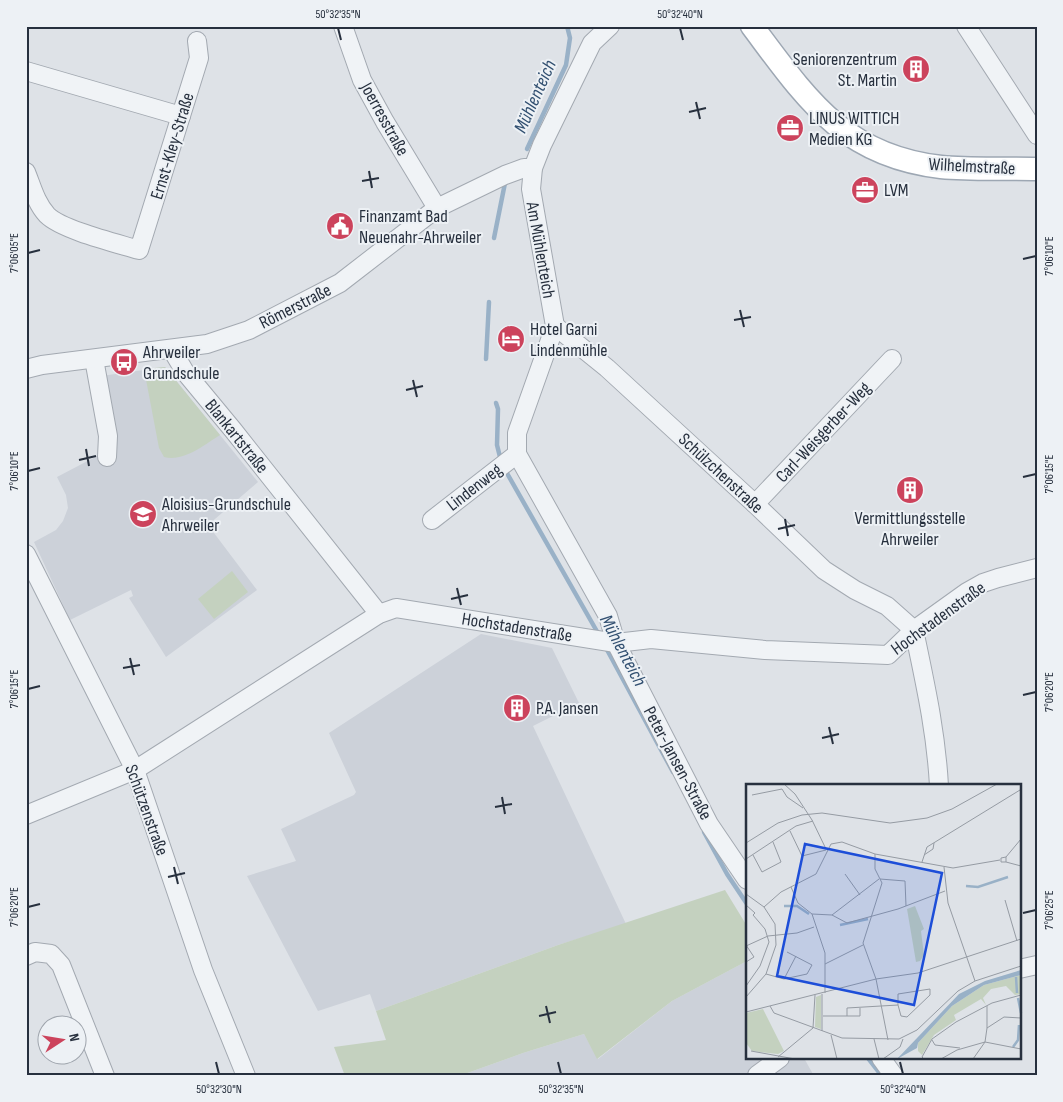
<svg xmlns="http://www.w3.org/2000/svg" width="1063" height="1102" font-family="'Sofia Sans Condensed',sans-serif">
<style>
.built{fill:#ccd1d9}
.green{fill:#c4d1bf}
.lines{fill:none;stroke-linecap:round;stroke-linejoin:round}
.stream{stroke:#99b1c7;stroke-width:4.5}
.minor-casing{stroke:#a3a9b1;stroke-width:20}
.major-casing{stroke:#9da7b3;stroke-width:25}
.minor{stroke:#f0f3f6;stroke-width:18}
.major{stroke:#fff;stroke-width:22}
.ticks{fill:none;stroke:#27303e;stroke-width:2}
.labels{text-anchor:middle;stroke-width:4;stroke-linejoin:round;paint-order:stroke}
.poi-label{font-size:18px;fill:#27303e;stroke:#edf1f5;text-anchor:start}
.street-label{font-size:18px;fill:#27303e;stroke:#edf1f5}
.water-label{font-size:19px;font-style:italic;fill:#325071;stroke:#edf1f5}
.inset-river{fill:none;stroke:#99b1c7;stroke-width:2.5}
.inset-road{fill:none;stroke:#959ba3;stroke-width:1}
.view{fill:#1d4ed8;fill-opacity:0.15;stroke:#1d4ed8;stroke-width:2.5}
.inset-edge{fill:none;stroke:#27303e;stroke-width:2.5}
.neatline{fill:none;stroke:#27303e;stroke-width:2}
.ticks-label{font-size:12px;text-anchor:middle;fill:#27303e}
</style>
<rect width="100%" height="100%" fill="#dee2e7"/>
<g class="built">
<path d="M 165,367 L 258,482 L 208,525 L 257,590 L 166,657 L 129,598 L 133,596 L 131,590 L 70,620 L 34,542 L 56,530 L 63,521 L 68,508 L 66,495 L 57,477 L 99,455 L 103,449 L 94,377 Z"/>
<path d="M 481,634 L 552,648 L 579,703 L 533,726 L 626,924 L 558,945 L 376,1011 L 370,994 L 318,1011 L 247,876 L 296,861 L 281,829 L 354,795 L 356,792 L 329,733 Z"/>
<path d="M 747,961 L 747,1058 L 804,1058 L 814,1076 L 459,1076 L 523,1053 L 584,1034 L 598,1059 L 672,1001 Z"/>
</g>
<g class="green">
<path d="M 165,367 L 220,435 C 204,445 184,462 164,457 L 159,448 L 144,369 Z"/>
<path d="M 232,571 L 248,592 L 214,619 L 198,599 Z"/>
<path d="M 725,890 L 747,926 L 747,961 L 672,1001 L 597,1059 L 584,1034 L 523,1053 L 459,1076 L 345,1076 L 334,1047 L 386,1040 L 376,1011 L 558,945 Z"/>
</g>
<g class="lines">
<g class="stream">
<path d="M 527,149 L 566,65 L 570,38 L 567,26"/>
<path d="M 494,238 L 505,183"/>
<path d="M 486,359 L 489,302"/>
<path d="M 496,403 L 498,409 L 497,445 L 501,461"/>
<path d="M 504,468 L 599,635"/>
<path d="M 605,646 L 673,772"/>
<path d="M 704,832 L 727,874 L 747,904"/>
<path d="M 868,1058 L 882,1076"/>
</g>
<g class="minor-casing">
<g id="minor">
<path d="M 343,26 L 362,80 L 385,122 L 437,208"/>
<path d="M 610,26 L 592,43 L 542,145 L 533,168 L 531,189 L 555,326 L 517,433 L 517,454 L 608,616 L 616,643 L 709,824 L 747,880"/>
<path d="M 966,26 L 1037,135"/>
<path d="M 26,71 L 181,116"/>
<path d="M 26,172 C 32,187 36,203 47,215 C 62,230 116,243 139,250 L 199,58 L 197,41"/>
<path d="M 555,326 L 607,368 L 755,504 L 824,570 L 855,590 L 887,606 L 914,630"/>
<path d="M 172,350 L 185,372 L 233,430 L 379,614"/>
<path d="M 94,359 L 108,436 L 107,457"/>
<path d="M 26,369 L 42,365 L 207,344 L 249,330 L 340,283 L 437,208 L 505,175 L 524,168 L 533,168"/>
<path d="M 755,504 L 892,359"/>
<path d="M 432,520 L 517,454"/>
<path d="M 26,554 L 135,770 L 203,970 L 246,1076"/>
<path d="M 914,630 C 925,683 936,731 939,786"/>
<path d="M 26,815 L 135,770 L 379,614 L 396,608 L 616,643 L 651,639 L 765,650 L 888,655 L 914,630 L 967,592 L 983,583 L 998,578 L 1037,568"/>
<path d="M 26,956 L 35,952 L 51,954 L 61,965 L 105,1076"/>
<path d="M 1019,969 L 1037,965"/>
<path d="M 881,1058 L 894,1076"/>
<path d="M 757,1075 L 780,1058"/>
</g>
</g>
<g class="major-casing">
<path id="major" d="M 752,26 C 806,98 843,156 941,167 C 973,170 1005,168 1037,169"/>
</g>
<use href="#minor" class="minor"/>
<use href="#major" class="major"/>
</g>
<path class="ticks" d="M 338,28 L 341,40M 680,28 L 683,40M 696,102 L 700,119M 689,112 L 706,108M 369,171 L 372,188M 362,181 L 379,178M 28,253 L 40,250M 1023,259 L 1036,256M 740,310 L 744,327M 734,320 L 751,317M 413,380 L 417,397M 406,390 L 423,386M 86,449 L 89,466M 79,460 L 96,456M 28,471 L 40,468M 1023,477 L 1036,474M 785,519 L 788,536M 778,529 L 795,525M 457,588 L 461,605M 451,599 L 468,595M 130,658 L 134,675M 123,668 L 140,665M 28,689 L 40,686M 1023,695 L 1036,692M 829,727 L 833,744M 822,738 L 839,734M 502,797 L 505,814M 495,807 L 512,804M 174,867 L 178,884M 168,877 L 185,873M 28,907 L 40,904M 1023,913 L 1036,910M 546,1006 L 550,1023M 539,1016 L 556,1012M 216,1062 L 219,1074M 558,1062 L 561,1074M 900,1062 L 903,1074"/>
<defs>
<g id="building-disc" transform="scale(1.4375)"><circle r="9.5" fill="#cc435c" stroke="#edf1f5"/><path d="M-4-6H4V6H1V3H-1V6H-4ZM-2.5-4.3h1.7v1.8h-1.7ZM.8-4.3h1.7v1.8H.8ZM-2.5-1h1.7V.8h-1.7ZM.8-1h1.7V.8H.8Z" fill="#fff"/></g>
<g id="office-disc" transform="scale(1.4375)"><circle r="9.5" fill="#cc435c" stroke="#edf1f5"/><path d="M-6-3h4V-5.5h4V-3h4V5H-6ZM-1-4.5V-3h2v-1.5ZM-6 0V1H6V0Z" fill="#fff"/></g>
<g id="civic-disc" transform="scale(1.4375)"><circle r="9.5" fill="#cc435c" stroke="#edf1f5"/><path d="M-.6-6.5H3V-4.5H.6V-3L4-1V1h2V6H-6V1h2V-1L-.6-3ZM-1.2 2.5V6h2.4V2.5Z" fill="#fff"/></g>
<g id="hotel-disc" transform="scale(1.4375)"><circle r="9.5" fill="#cc435c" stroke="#edf1f5"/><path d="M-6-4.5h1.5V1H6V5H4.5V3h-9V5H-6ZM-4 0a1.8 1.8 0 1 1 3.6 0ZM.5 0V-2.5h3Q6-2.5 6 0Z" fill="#fff"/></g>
<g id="bus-disc" transform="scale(1.4375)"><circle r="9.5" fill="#cc435c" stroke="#edf1f5"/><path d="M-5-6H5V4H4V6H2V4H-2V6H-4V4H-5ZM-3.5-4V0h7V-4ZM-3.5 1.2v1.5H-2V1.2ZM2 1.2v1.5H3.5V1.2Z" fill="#fff"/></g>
<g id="school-disc" transform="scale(1.4375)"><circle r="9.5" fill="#cc435c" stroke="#edf1f5"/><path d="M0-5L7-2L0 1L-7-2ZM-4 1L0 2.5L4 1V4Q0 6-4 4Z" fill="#fff"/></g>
</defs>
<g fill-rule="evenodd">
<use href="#building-disc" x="916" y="69"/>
<use href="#office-disc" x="790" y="128"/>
<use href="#office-disc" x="865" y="190"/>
<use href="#civic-disc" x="340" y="226"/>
<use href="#hotel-disc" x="511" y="339"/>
<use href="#bus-disc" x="124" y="362"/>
<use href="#building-disc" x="910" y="490"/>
<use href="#school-disc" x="143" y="514"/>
<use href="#building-disc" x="517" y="708"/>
</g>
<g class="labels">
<g class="poi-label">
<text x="897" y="65" text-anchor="end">Seniorenzentrum<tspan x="897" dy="21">St. Martin</tspan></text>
<text x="809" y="124">LINUS WITTICH<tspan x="809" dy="21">Medien KG</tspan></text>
<text x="884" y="196">LVM</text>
<text x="359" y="222">Finanzamt Bad<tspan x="359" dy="21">Neuenahr-Ahrweiler</tspan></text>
<text x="530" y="335">Hotel Garni<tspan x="530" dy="21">Lindenmühle</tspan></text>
<text x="143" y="358">Ahrweiler<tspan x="143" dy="21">Grundschule</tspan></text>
<text x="162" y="510">Aloisius-Grundschule<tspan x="162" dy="21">Ahrweiler</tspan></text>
<text x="910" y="524" text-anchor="middle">Vermittlungsstelle<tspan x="910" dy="21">Ahrweiler</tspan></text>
<text x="536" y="714">P.A. Jansen</text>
</g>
<g class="street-label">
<text transform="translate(385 119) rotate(61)" y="6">Joerresstraße</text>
<text transform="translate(172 146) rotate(-73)" y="6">Ernst-Kley-Straße</text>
<text transform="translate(972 166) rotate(3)" y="6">Wilhelmstraße</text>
<text transform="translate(541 250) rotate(80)" y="6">Am Mühlenteich</text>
<text transform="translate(295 306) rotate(-27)" y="6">Römerstraße</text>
<text transform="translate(823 432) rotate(-47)" y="6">Carl-Weisgerber-Weg</text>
<text transform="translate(237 436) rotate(51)" y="6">Blankartstraße</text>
<text transform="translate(721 473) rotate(43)" y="6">Schülzchenstraße</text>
<text transform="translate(474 487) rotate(-38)" y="6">Lindenweg</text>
<text transform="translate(938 618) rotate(-36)" y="6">Hochstadenstraße</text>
<text transform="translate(517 627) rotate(9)" y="6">Hochstadenstraße</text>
<text transform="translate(678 763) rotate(62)" y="6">Peter-Jansen-Straße</text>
<text transform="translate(147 810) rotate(70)" y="6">Schützenstraße</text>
</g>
<g class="water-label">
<text transform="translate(534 96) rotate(-66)" y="7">Mühlenteich</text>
<text transform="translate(624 650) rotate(62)" y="7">Mühlenteich</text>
</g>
</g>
<g transform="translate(746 784)">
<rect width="275" height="275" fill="#dee2e7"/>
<path d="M 169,122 L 178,145 L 175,147 L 178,171 L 174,177 L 170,178 L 161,125 ZM 275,191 L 275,210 L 269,211 L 260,202 L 245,205 L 237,214 L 240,221 L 235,215 L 208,231 L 210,236 L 188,251 L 176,271 L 172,267 L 172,259 L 206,222 L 238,201 ZM 75,211 L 75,245 L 69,243 L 70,213 ZM 17,225 L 38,267 L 32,270 L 6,267 L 0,259 L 0,229 Z" fill="#c4d1bf"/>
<path d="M 275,186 L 275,191 L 238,201 L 206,222 L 172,259 L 171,264 L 151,275 L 213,210 L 239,197 Z" fill="#99b1c7"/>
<path class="inset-river" d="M 220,102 L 232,103 L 262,93M 38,122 L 51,122 L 63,130M 94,141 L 122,135M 270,193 L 271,209M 272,214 L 275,229M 267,263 L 272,256 L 273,241"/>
<path class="inset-road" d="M 38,0 L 49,10 L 66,36 L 80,65M 6,11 L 36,5 L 41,13 L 57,24M 44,47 L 56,72 L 80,66M 0,59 L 32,39 L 56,31 L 76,29 L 144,39 L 181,34 L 206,25 L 251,0M 129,70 L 129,85 L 136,99 L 117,159 L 130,195 L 142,256M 7,71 L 16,88 L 35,78 L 27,58M 178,71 L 187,65 L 188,59M 260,73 L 260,78 L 255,78 L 255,74 L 260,73 L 275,55M 0,75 L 50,42 L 67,37M 176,78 L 181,63 L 274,6M 260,78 L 275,82M 198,83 L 202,119 L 229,197M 99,90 L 114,111M 134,95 L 159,97 L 160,122M 45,103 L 52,119 L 66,130 L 86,131 L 101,139 L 152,125 L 199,107M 0,110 L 18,123M 259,116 L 271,157M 0,121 L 9,129 L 7,131 L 19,145 L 23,158 L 14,182 L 0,202M 66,130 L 79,169 L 79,209M 86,131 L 133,95M 0,162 L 22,152 L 51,149 L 68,143M 0,178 L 8,173 L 0,161M 79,180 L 117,161M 20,190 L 38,195 L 61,190 L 66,181 L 41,168M 38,195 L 50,172M 76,210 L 76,247M 0,213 L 20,190 L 30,161 L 29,140 L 18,123 L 35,108 L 70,90 L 85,60 L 96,58 L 129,70 L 207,84 L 254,76M 24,222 L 28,229 L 96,254 L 153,255 L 171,246 L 212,207 L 229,197 L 275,182M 241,222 L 241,244M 0,228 L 130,195 L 172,189 L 275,155M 77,232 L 114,232 L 114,224M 101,232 L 101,224 L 152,221 L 152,210 L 184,205 L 184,211 L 161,233 L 155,232 L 152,221M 85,251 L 91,275M 128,255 L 133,275M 186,256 L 189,261 L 214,264M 5,267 L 49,275M 32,273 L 67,244 L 69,211M 137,275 L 154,263 L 157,255M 178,275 L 176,273 L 186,255 L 210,238 L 246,219 L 275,211M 195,275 L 211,266 L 239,258 L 275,265M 227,275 L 239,258 L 241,244 L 258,233 L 275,234"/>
<path class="view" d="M 59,60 L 196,89 L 168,221 L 31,192 Z"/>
<rect width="275" height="275" class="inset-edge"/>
</g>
<rect width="1063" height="1102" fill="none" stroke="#edf1f5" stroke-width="55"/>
<g transform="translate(62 1040) rotate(78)"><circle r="24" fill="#edf1f5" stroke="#9ea4ac"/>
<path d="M0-4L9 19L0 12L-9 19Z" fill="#cc435c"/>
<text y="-8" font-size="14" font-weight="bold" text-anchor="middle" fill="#27303e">N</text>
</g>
<rect x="28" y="28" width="1008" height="1046" class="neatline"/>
<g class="ticks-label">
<text x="338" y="18">50°32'35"N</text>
<text x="680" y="18">50°32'40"N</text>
<text transform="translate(14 253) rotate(-90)" y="4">7°06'05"E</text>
<text transform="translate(1049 256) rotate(-90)" y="4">7°06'10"E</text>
<text transform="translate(14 471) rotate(-90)" y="4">7°06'10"E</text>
<text transform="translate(1049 474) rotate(-90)" y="4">7°06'15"E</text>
<text transform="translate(14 689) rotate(-90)" y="4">7°06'15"E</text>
<text transform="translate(1049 692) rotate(-90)" y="4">7°06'20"E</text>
<text transform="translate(14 907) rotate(-90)" y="4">7°06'20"E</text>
<text transform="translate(1049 910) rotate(-90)" y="4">7°06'25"E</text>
<text x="219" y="1093">50°32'30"N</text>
<text x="561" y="1093">50°32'35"N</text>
<text x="903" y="1093">50°32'40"N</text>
</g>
</svg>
